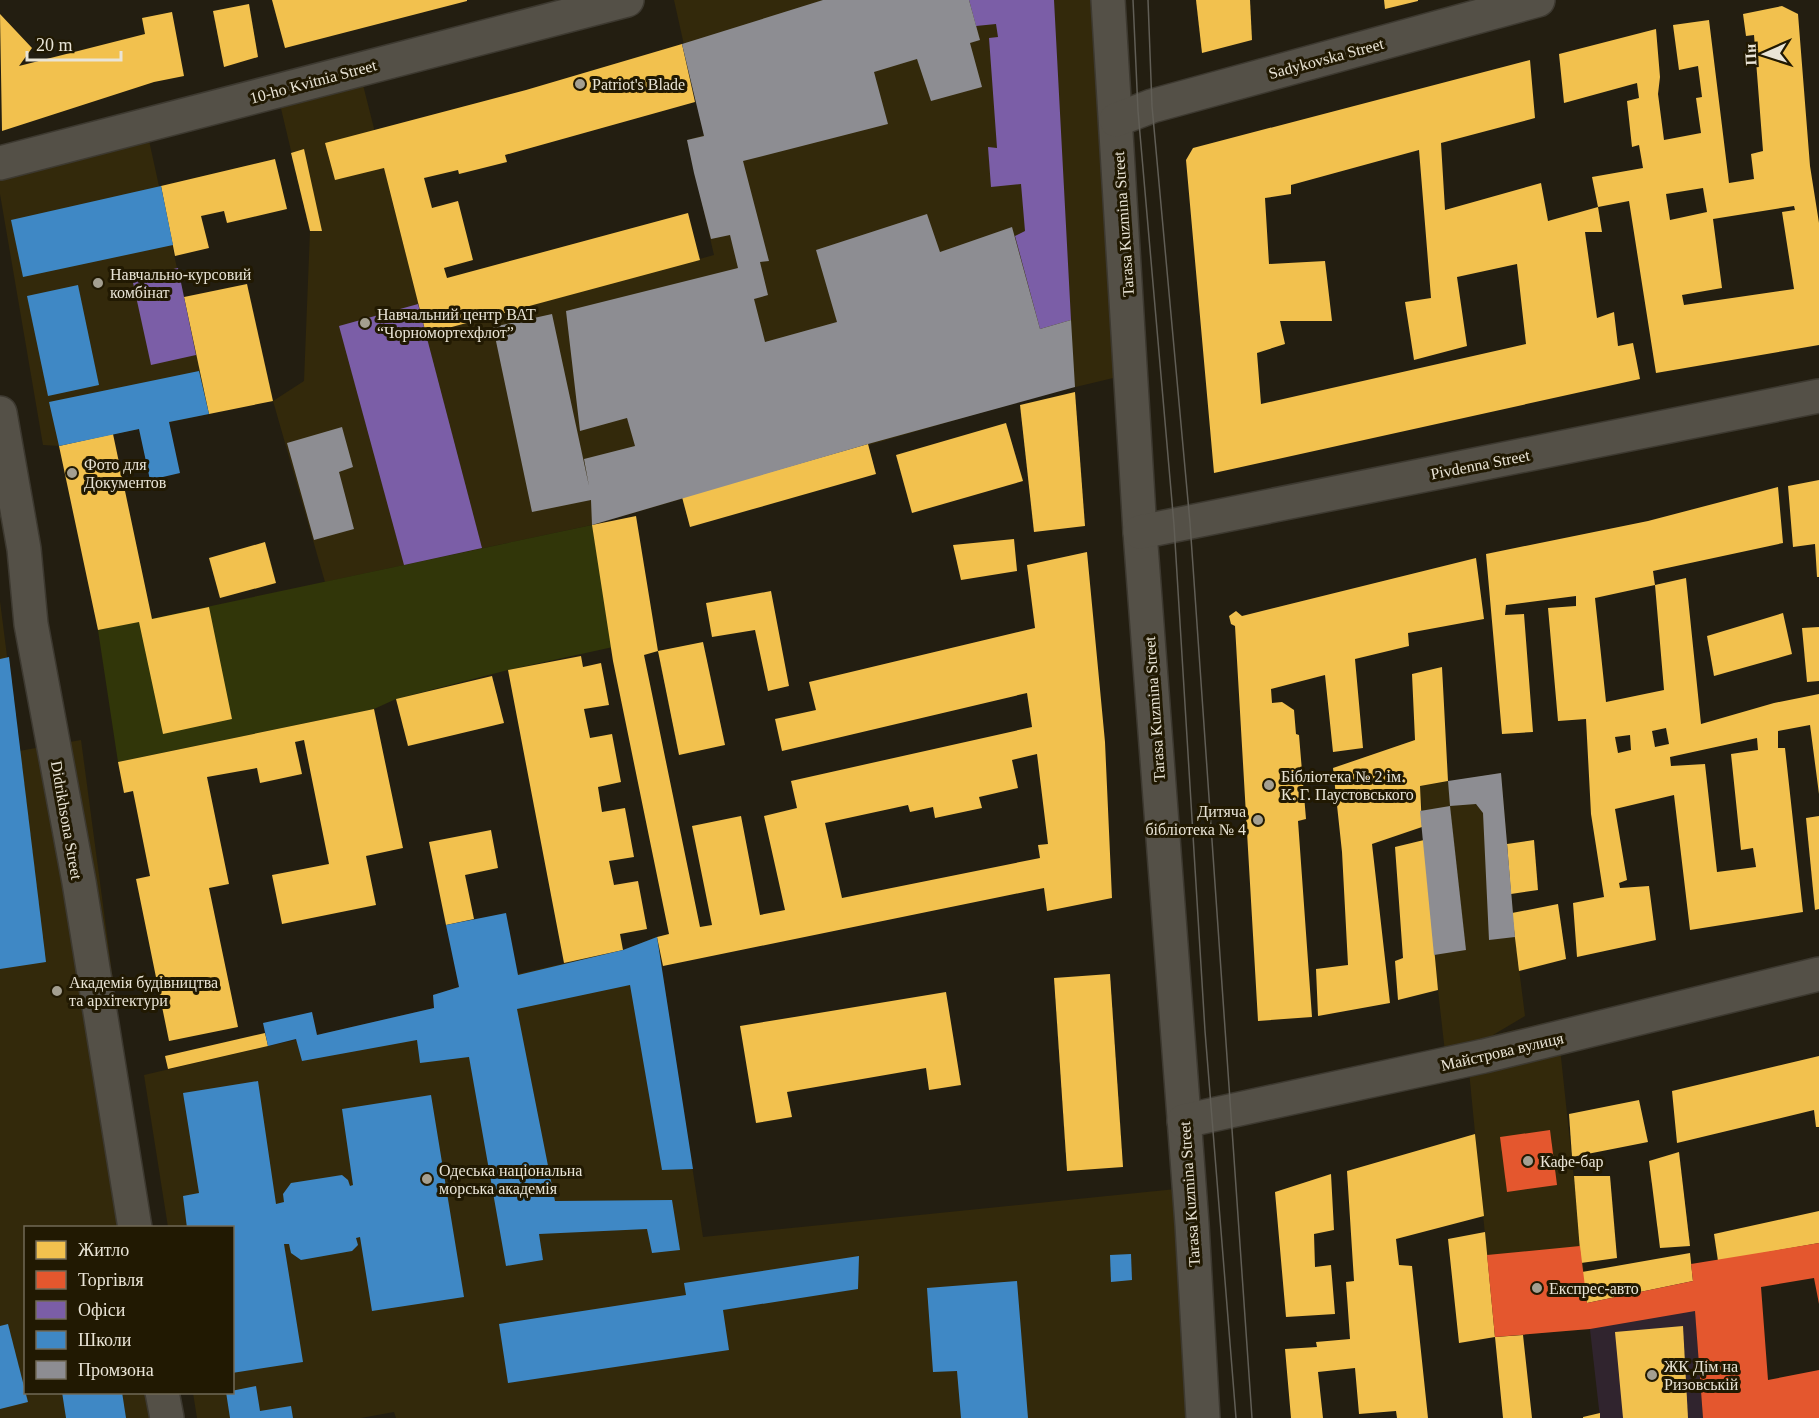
<svg xmlns="http://www.w3.org/2000/svg" width="1819" height="1418" font-family="Georgia,serif">
<style>
.commercial{fill:#30242e}
.built{fill:#33290b}
.green{fill:#313609}
.homes{fill:#f2c14e;fill-rule:evenodd}
.shops{fill:#e4572e}
.offices{fill:#7b5ea7}
.schools{fill:#3f88c5}
.industry{fill:#8d8d92}
.lines{fill:none;stroke-linecap:round;stroke-linejoin:round}
.minor-casing{stroke:#3d3930;stroke-width:36}
.minor{stroke:#545047;stroke-width:33}
.tram{stroke:#615e56;stroke-width:1.5}
.poi-dot{fill:#a49f91;stroke:#211902;stroke-width:2}
.labels{text-anchor:middle;stroke-width:6;stroke-linejoin:round;paint-order:stroke}
.street-label{font-size:16px;fill:#e9e4d6;stroke:#211902}
.poi-label{font-size:16px;fill:#e9e4d6;stroke:#211902;text-anchor:start}
</style>
<rect width="100%" height="100%" fill="#231e11"/>
<path class="commercial" d="M 1693,1281 L 1703,1418 L 1600,1418 L 1587,1303 Z"/>
<g class="built">
<path d="M 674,0 L 1108,0 L 1130,374 L 1042,395 L 592,525 L 325,582 L 273,401 L 304,381 L 310,231 L 279,100 L 361,77 L 426,334 L 714,255 L 687,140 L 704,135 Z"/>
<path d="M 148,136 L 209,414 L 59,446 L 43,445 L 0,194 L 0,178 Z"/>
<path d="M 0,601 L 19,751 L 81,740 L 146,1227 L 26,1228 L 26,1392 L 169,1393 L 172,1418 L 0,1418 Z"/>
<path d="M 1501,773 L 1515,937 L 1525,1016 L 1493,1035 L 1557,1020 L 1590,1329 L 1495,1337 L 1468,1061 L 1446,1061 L 1434,955 L 1420,786 Z"/>
<path d="M 657,937 L 703,1237 L 1186,1188 L 1200,1418 L 396,1418 L 394,1412 L 361,1418 L 197,1418 L 193,1393 L 232,1392 L 232,1228 L 168,1227 L 144,1075 L 434,1008 L 433,995 L 459,987 L 623,950 Z"/>
</g>
<path class="green" d="M 592,525 L 613,647 L 508,670 L 396,699 L 374,709 L 118,762 L 98,630 Z"/>
<g class="homes">
<path d="M 272,0 L 467,0 L 467,1 L 285,48 Z"/>
<path d="M 1196,0 L 1250,0 L 1252,40 L 1202,53 Z"/>
<path d="M 1384,0 L 1418,0 L 1418,1 L 1385,9 Z"/>
<path d="M 249,4 L 258,57 L 224,67 L 213,11 Z"/>
<path d="M 1782,6 L 1798,14 L 1810,166 L 1819,223 L 1819,345 L 1656,373 L 1629,201 L 1598,207 L 1592,177 L 1643,168 L 1639,145 L 1632,147 L 1627,101 L 1639,98 L 1637,83 L 1564,103 L 1559,54 L 1656,29 L 1660,77 L 1658,94 L 1664,140 L 1701,133 L 1696,98 L 1702,97 L 1698,66 L 1679,70 L 1673,25 L 1709,20 L 1729,183 L 1754,179 L 1751,154 L 1763,151 L 1754,35 L 1746,36 L 1743,14 ZM 1703,188 L 1707,212 L 1670,220 L 1666,194 ZM 1794,206 L 1795,210 L 1782,212 L 1794,289 L 1684,305 L 1682,295 L 1722,288 L 1713,219 Z"/>
<path d="M 172,12 L 184,76 L 154,82 L 2,131 L 0,14 L 32,48 L 19,66 L 145,34 L 142,18 Z"/>
<path d="M 682,44 L 695,102 L 505,155 L 507,162 L 459,174 L 458,170 L 424,178 L 432,208 L 458,201 L 473,260 L 444,268 L 447,278 L 688,213 L 700,260 L 426,334 L 384,168 L 335,180 L 325,143 L 526,90 Z"/>
<path d="M 1530,60 L 1535,118 L 1441,143 L 1445,210 L 1541,183 L 1548,221 L 1598,207 L 1602,232 L 1585,232 L 1597,318 L 1614,312 L 1618,346 L 1633,343 L 1640,379 L 1214,473 L 1186,160 L 1193,148 ZM 1419,150 L 1431,298 L 1405,302 L 1414,360 L 1467,346 L 1457,277 L 1517,264 L 1526,344 L 1261,404 L 1257,353 L 1285,344 L 1280,321 L 1332,321 L 1325,261 L 1269,264 L 1265,198 L 1291,194 L 1291,185 Z"/>
<path d="M 304,149 L 322,231 L 310,231 L 291,153 Z"/>
<path d="M 275,159 L 287,209 L 227,223 L 224,211 L 201,216 L 209,248 L 175,256 L 161,186 Z"/>
<path d="M 247,284 L 273,401 L 209,414 L 184,297 Z"/>
<path d="M 1075,392 L 1085,526 L 1034,532 L 1020,405 Z"/>
<path d="M 1006,423 L 1023,481 L 912,513 L 896,455 Z"/>
<path d="M 113,434 L 152,619 L 209,607 L 232,719 L 163,734 L 139,622 L 98,630 L 59,446 Z"/>
<path d="M 868,444 L 876,474 L 690,527 L 682,497 Z"/>
<path d="M 1819,480 L 1819,577 L 1817,577 L 1815,544 L 1793,547 L 1788,486 Z"/>
<path d="M 1778,487 L 1783,543 L 1653,571 L 1655,585 L 1595,598 L 1606,702 L 1664,690 L 1655,585 L 1686,578 L 1701,724 L 1774,703 L 1819,694 L 1819,794 L 1810,725 L 1778,731 L 1778,748 L 1785,748 L 1803,912 L 1690,930 L 1674,795 L 1615,809 L 1627,880 L 1619,883 L 1620,888 L 1649,886 L 1656,940 L 1577,957 L 1573,903 L 1604,897 L 1591,814 L 1586,719 L 1558,721 L 1548,608 L 1576,606 L 1576,596 L 1506,605 L 1505,615 L 1524,614 L 1533,732 L 1502,734 L 1486,554 L 1648,521 ZM 1666,728 L 1669,744 L 1655,747 L 1652,731 ZM 1630,735 L 1631,750 L 1618,753 L 1615,737 ZM 1757,738 L 1758,750 L 1731,754 L 1741,850 L 1753,848 L 1756,867 L 1717,872 L 1705,764 L 1671,766 L 1670,757 Z"/>
<path d="M 636,516 L 658,651 L 644,655 L 700,927 L 712,925 L 692,826 L 741,816 L 760,915 L 785,910 L 764,816 L 797,808 L 791,781 L 1032,727 L 1027,693 L 782,751 L 775,719 L 816,710 L 809,682 L 1035,628 L 1027,565 L 1087,552 L 1105,742 L 1112,898 L 1047,911 L 1044,888 L 663,966 L 657,937 L 669,934 L 613,661 L 592,525 ZM 1037,754 L 1048,844 L 1038,845 L 1040,858 L 842,898 L 825,823 L 908,805 L 910,812 L 933,807 L 935,818 L 982,808 L 979,797 L 1018,788 L 1012,760 Z"/>
<path d="M 1014,539 L 1017,571 L 961,580 L 953,545 Z"/>
<path d="M 265,542 L 276,583 L 220,598 L 209,558 Z"/>
<path d="M 1476,558 L 1484,619 L 1408,633 L 1409,646 L 1355,659 L 1363,748 L 1333,752 L 1325,675 L 1271,689 L 1272,703 L 1282,702 L 1294,710 L 1296,734 L 1299,735 L 1306,819 L 1298,821 L 1312,1017 L 1258,1021 L 1235,626 L 1231,624 L 1229,616 L 1236,611 L 1242,616 Z"/>
<path d="M 771,591 L 789,686 L 768,691 L 755,630 L 712,637 L 706,603 Z"/>
<path d="M 1783,613 L 1792,654 L 1714,676 L 1707,636 Z"/>
<path d="M 1819,627 L 1819,681 L 1807,682 L 1802,628 Z"/>
<path d="M 703,642 L 725,745 L 679,755 L 658,651 Z"/>
<path d="M 581,656 L 583,667 L 601,663 L 609,705 L 584,709 L 590,738 L 612,734 L 621,782 L 598,787 L 602,812 L 625,808 L 634,857 L 609,861 L 614,885 L 638,881 L 647,929 L 620,934 L 623,950 L 564,963 L 508,670 Z"/>
<path d="M 1442,667 L 1448,781 L 1420,786 L 1422,827 L 1372,844 L 1390,1003 L 1318,1016 L 1316,969 L 1348,965 L 1342,852 L 1333,768 L 1415,740 L 1412,674 Z"/>
<path d="M 492,676 L 504,723 L 408,746 L 396,699 Z"/>
<path d="M 374,709 L 403,848 L 366,856 L 376,905 L 282,924 L 272,875 L 329,864 L 304,740 L 295,742 L 302,774 L 260,783 L 257,768 L 207,777 L 229,884 L 209,888 L 238,1027 L 169,1041 L 136,879 L 150,876 L 133,791 L 124,793 L 118,762 Z"/>
<path d="M 1819,816 L 1819,909 L 1815,910 L 1806,818 Z"/>
<path d="M 491,830 L 498,868 L 465,875 L 474,919 L 446,925 L 429,842 Z"/>
<path d="M 1424,840 L 1438,990 L 1398,1000 L 1395,961 L 1403,958 L 1395,847 Z"/>
<path d="M 1534,840 L 1538,890 L 1511,894 L 1507,844 Z"/>
<path d="M 1558,904 L 1566,959 L 1519,971 L 1512,913 Z"/>
<path d="M 1110,974 L 1123,1167 L 1067,1171 L 1054,978 Z"/>
<path d="M 946,992 L 961,1085 L 929,1090 L 926,1068 L 787,1092 L 792,1117 L 756,1123 L 740,1026 Z"/>
<path d="M 265,1033 L 268,1046 L 168,1069 L 165,1056 Z"/>
<path d="M 1819,1056 L 1819,1127 L 1816,1127 L 1814,1110 L 1677,1143 L 1672,1091 Z"/>
<path d="M 1639,1100 L 1648,1142 L 1572,1157 L 1569,1114 Z"/>
<path d="M 1475,1134 L 1484,1216 L 1396,1239 L 1399,1265 L 1412,1266 L 1428,1418 L 1397,1418 L 1396,1411 L 1359,1414 L 1355,1368 L 1318,1372 L 1323,1418 L 1291,1418 L 1285,1349 L 1317,1347 L 1316,1342 L 1350,1339 L 1346,1282 L 1354,1281 L 1347,1171 Z"/>
<path d="M 1679,1152 L 1690,1246 L 1660,1248 L 1649,1161 Z"/>
<path d="M 1331,1174 L 1334,1230 L 1314,1234 L 1315,1267 L 1331,1265 L 1335,1314 L 1286,1317 L 1275,1192 Z"/>
<path d="M 1574,1176 L 1610,1176 L 1617,1258 L 1581,1263 Z"/>
<path d="M 1819,1211 L 1819,1243 L 1718,1261 L 1714,1234 Z"/>
<path d="M 1485,1232 L 1495,1337 L 1523,1335 L 1532,1418 L 1503,1418 L 1495,1337 L 1459,1343 L 1448,1239 Z"/>
<path d="M 1690,1253 L 1693,1281 L 1587,1303 L 1582,1272 Z"/>
<path d="M 1683,1326 L 1688,1418 L 1623,1418 L 1615,1332 Z"/>
<path d="M 1600,1413 L 1600,1418 L 1583,1418 L 1583,1417 Z"/>
</g>
<g class="shops">
<path d="M 1550,1130 L 1557,1185 L 1507,1192 L 1500,1137 Z"/>
<path d="M 1819,1243 L 1819,1304 L 1814,1278 L 1761,1287 L 1768,1380 L 1819,1370 L 1819,1418 L 1703,1418 L 1695,1311 L 1590,1329 L 1495,1337 L 1487,1255 L 1580,1246 L 1587,1303 L 1693,1281 L 1691,1264 Z"/>
</g>
<g class="offices">
<path d="M 969,0 L 1054,0 L 1071,320 L 1040,329 L 1015,236 L 1025,231 L 1021,184 L 991,187 L 988,147 L 997,148 L 989,38 L 998,37 L 996,24 L 976,26 Z"/>
<path d="M 178,268 L 196,355 L 151,365 L 132,278 Z"/>
<path d="M 418,304 L 482,548 L 404,565 L 339,326 Z"/>
</g>
<g class="schools">
<path d="M 161,186 L 173,245 L 23,277 L 11,220 Z"/>
<path d="M 78,285 L 99,385 L 48,396 L 27,296 Z"/>
<path d="M 199,371 L 209,414 L 169,422 L 180,473 L 150,480 L 139,429 L 59,446 L 49,402 Z"/>
<path d="M 9,657 L 46,962 L 0,969 L 0,659 Z"/>
<path d="M 506,913 L 518,975 L 623,950 L 657,937 L 693,1169 L 662,1170 L 630,985 L 517,1009 L 555,1201 L 672,1200 L 680,1250 L 652,1253 L 647,1229 L 539,1234 L 543,1260 L 506,1266 L 469,1057 L 420,1063 L 417,1040 L 302,1061 L 296,1039 L 268,1046 L 263,1023 L 312,1012 L 317,1035 L 434,1008 L 433,995 L 459,987 L 446,925 Z"/>
<path d="M 258,1081 L 276,1204 L 284,1202 L 283,1194 L 291,1183 L 342,1175 L 348,1180 L 350,1186 L 353,1185 L 342,1109 L 431,1095 L 464,1297 L 372,1311 L 360,1237 L 356,1238 L 358,1245 L 352,1251 L 301,1260 L 291,1253 L 289,1244 L 284,1244 L 303,1362 L 232,1373 L 232,1228 L 187,1228 L 183,1196 L 199,1193 L 183,1093 Z"/>
<path d="M 1131,1254 L 1132,1280 L 1111,1282 L 1110,1255 Z"/>
<path d="M 859,1256 L 858,1289 L 723,1310 L 729,1350 L 508,1383 L 499,1324 L 686,1295 L 684,1283 Z"/>
<path d="M 1017,1281 L 1028,1418 L 961,1418 L 957,1371 L 933,1372 L 927,1288 Z"/>
<path d="M 8,1324 L 28,1402 L 0,1409 L 0,1326 Z"/>
<path d="M 256,1386 L 260,1411 L 291,1406 L 293,1418 L 230,1418 L 226,1392 Z"/>
<path d="M 62,1392 L 122,1392 L 126,1418 L 66,1418 Z"/>
</g>
<g class="industry">
<path d="M 823,0 L 969,0 L 980,40 L 970,43 L 982,87 L 931,101 L 917,59 L 874,72 L 888,124 L 743,161 L 769,261 L 760,262 L 768,295 L 754,299 L 765,342 L 837,322 L 816,250 L 927,214 L 940,252 L 1012,227 L 1040,329 L 1071,320 L 1075,387 L 868,444 L 592,525 L 591,500 L 532,512 L 493,327 L 552,314 L 589,486 L 584,459 L 635,446 L 627,418 L 580,431 L 566,311 L 738,268 L 730,235 L 711,239 L 694,173 L 687,140 L 704,136 L 682,44 Z"/>
<path d="M 342,427 L 353,467 L 339,472 L 354,529 L 314,540 L 287,443 Z"/>
<path d="M 1501,773 L 1515,937 L 1489,940 L 1483,813 L 1476,804 L 1450,806 L 1448,781 Z"/>
<path d="M 1450,806 L 1466,950 L 1434,955 L 1420,811 Z"/>
</g>
<g class="lines">
<g class="minor-casing">
<g id="minor">
<path d="M 1108,0 L 1140,532 L 1192,1224 L 1203,1418"/>
<path d="M 1116,120 L 1152,106 L 1538,0"/>
<path d="M 0,163 L 627,0"/>
<path d="M 0,413 L 24,549 L 31,624 L 79,882 L 135,1228"/>
<path d="M 1140,532 L 1819,396"/>
<path d="M 1184,1121 L 1484,1056 L 1819,974"/>
<path d="M 162,1392 L 167,1418"/>
</g>
</g>
<use href="#minor" class="minor"/>
<g class="tram">
<path d="M 1133,0 L 1138,111 L 1174,525 L 1205,1031 L 1236,1418"/>
<path d="M 1148,0 L 1152,106 L 1190,523 L 1252,1418"/>
</g>
</g>
<g class="poi-dot">
<circle cx="580" cy="84" r="6"/>
<circle cx="98" cy="283" r="6"/>
<circle cx="365" cy="323" r="6"/>
<circle cx="72" cy="473" r="6"/>
<circle cx="1269" cy="785" r="6"/>
<circle cx="1258" cy="820" r="6"/>
<circle cx="57" cy="991" r="6"/>
<circle cx="1528" cy="1161" r="6"/>
<circle cx="427" cy="1179" r="6"/>
<circle cx="1537" cy="1288" r="6"/>
<circle cx="1652" cy="1375" r="6"/>
</g>
<g class="labels">
<g class="street-label">
<text transform="translate(1326 58) rotate(-15)" y="6">Sadykovska Street</text>
<text transform="translate(313 81) rotate(-15)" y="6">10-ho Kvitnia Street</text>
<text transform="translate(1123 224) rotate(-94)" y="6">Tarasa Kuzmina Street</text>
<text transform="translate(1480 464) rotate(-11)" y="6">Pivdenna Street</text>
<text transform="translate(1154 709) rotate(-94)" y="6">Tarasa Kuzmina Street</text>
<text transform="translate(67 820) rotate(80)" y="6">Didrikhsona Street</text>
<text transform="translate(1502 1051) rotate(-13)" y="6">Майстрова вулиця</text>
<text transform="translate(1189 1194) rotate(-94)" y="6">Tarasa Kuzmina Street</text>
</g>
<g class="poi-label">
<text x="592" y="90">Patriot's Blade</text>
<text x="110" y="280">Навчально-курсовий<tspan x="110" dy="18">комбінат</tspan></text>
<text x="377" y="320">Навчальний центр ВАТ<tspan x="377" dy="18">“Чорномортехфлот”</tspan></text>
<text x="84" y="470">Фото для<tspan x="84" dy="18">Документов</tspan></text>
<text x="1281" y="782">Бібліотека № 2 ім.<tspan x="1281" dy="18">К. Г. Паустовського</tspan></text>
<text x="1246" y="817" text-anchor="end">Дитяча<tspan x="1246" dy="18">бібліотека № 4</tspan></text>
<text x="69" y="988">Академія будівництва<tspan x="69" dy="18">та архітектури</tspan></text>
<text x="1540" y="1167">Кафе-бар</text>
<text x="439" y="1176">Одеська національна<tspan x="439" dy="18">морська академія</tspan></text>
<text x="1549" y="1294">Експрес-авто</text>
<text x="1664" y="1372">ЖК Дім на<tspan x="1664" dy="18">Ризовській</tspan></text>
</g>
</g>
<rect x="24" y="1226" width="210" height="168" fill="#211902" stroke="#716a57" stroke-width="1.5"/>
<rect x="36" y="1241" width="30" height="18" fill="#f2c14e" stroke="#716a57" stroke-width="1.5"/>
<text x="78" y="1256" font-size="18" fill="#e9e4d6">Житло</text>
<rect x="36" y="1271" width="30" height="18" fill="#e4572e" stroke="#716a57" stroke-width="1.5"/>
<text x="78" y="1286" font-size="18" fill="#e9e4d6">Торгівля</text>
<rect x="36" y="1301" width="30" height="18" fill="#7b5ea7" stroke="#716a57" stroke-width="1.5"/>
<text x="78" y="1316" font-size="18" fill="#e9e4d6">Офіси</text>
<rect x="36" y="1331" width="30" height="18" fill="#3f88c5" stroke="#716a57" stroke-width="1.5"/>
<text x="78" y="1346" font-size="18" fill="#e9e4d6">Школи</text>
<rect x="36" y="1361" width="30" height="18" fill="#8d8d92" stroke="#716a57" stroke-width="1.5"/>
<text x="78" y="1376" font-size="18" fill="#e9e4d6">Промзона</text>
<g transform="translate(1765 54) rotate(267)" stroke="#211902" stroke-width="4.5" paint-order="stroke">
<path d="M0-4.5L10 22L0 15L-10 22Z" fill="#e9e4d6"/>
<text y="-9" font-size="16" font-weight="bold" text-anchor="middle" fill="#e9e4d6">Пн</text>
</g>
<path d="M27 51v9h94v-9" fill="none" stroke="#e9e4d6" stroke-width="3"/>
<text x="36" y="51" font-size="18" fill="#e9e4d6" stroke="#211902" stroke-width="4.5" paint-order="stroke">20 m</text>
</svg>
